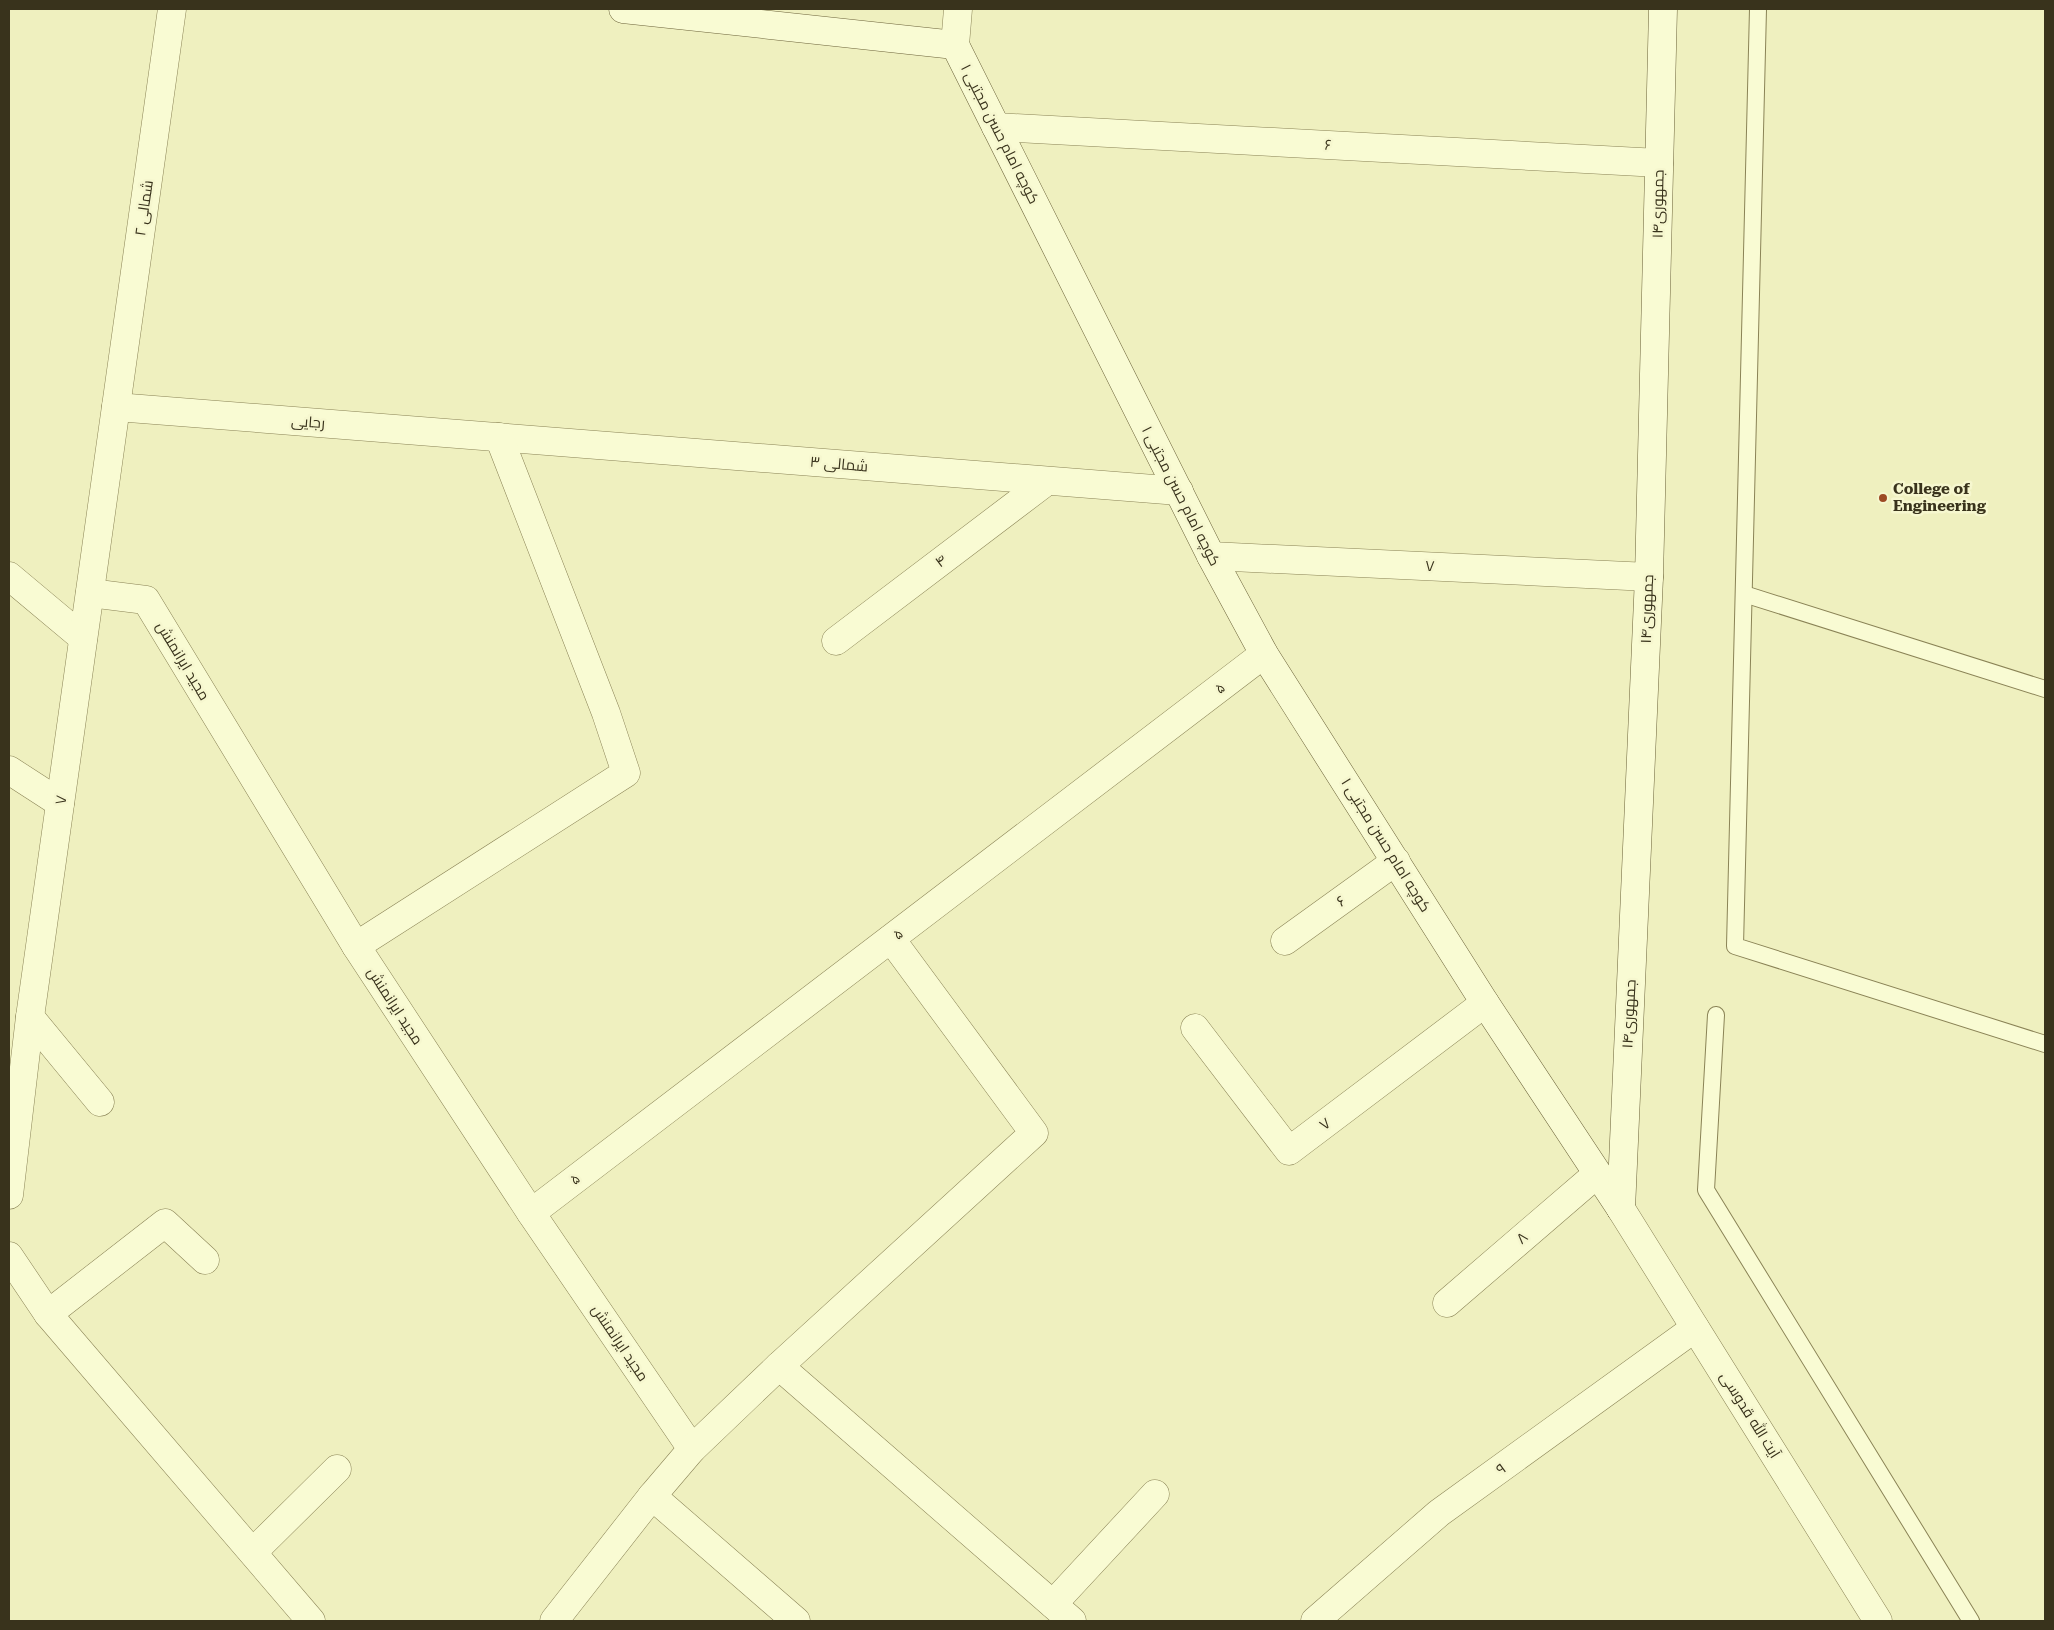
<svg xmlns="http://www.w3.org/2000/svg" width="2054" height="1630" font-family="'Roboto Serif',Cairo,serif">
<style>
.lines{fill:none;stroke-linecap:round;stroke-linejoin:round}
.lane-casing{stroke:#8a8356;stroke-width:18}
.street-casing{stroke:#8a8356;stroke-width:29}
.secondary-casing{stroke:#6c633a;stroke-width:29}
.lane{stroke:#f9fbd3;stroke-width:16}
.street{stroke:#f9fbd3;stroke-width:28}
.secondary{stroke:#f9fbd3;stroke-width:28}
.poi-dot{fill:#9c4a23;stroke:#f6f7cf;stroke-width:2}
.labels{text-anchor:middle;stroke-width:5;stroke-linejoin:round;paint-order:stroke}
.street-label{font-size:15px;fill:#39331c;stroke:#f6f7cf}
.poi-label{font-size:15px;font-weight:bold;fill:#39331c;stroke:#f6f7cf;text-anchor:start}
</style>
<rect width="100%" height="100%" fill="#eff0bf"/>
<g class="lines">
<g class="lane-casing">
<g id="lane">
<path d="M 1758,9 L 1735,946 L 2045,1044"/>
<path d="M 1744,594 L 2045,689"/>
<path d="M 1716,1015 L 1706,1190 L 1971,1621"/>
</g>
</g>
<g class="street-casing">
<g id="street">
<path d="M 955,45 L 958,9"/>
<path d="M 996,127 L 1659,163"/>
<path d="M 116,407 L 1179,491"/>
<path d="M 1211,556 L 1649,577"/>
<path d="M 9,576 L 83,638"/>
<path d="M 90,593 L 146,600 L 356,946 L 531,1213 L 692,1449"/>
<path d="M 836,641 L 1047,481"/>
<path d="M 9,770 L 60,803"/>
<path d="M 1285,941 L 1396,861"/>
<path d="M 356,946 L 626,773 L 606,713 L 499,437"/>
<path d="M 30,1017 L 100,1102"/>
<path d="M 1195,1028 L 1289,1151 L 1485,1003"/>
<path d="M 9,1195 L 30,1017 L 172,9"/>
<path d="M 1621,1209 L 1878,1621"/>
<path d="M 531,1213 L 1264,654"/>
<path d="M 9,1256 L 48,1314 L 311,1621"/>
<path d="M 1447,1303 L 1597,1174"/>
<path d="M 48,1314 L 165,1223 L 205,1260"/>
<path d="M 779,1366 L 1072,1621"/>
<path d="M 652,1496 L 796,1621"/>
<path d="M 253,1552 L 337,1469"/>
<path d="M 1053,1604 L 1155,1494"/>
<path d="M 554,1621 L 652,1496 L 692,1449 L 779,1366 L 1034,1133 L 891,939"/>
<path d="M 1315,1621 L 1439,1513 L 1695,1328"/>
</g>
</g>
<g class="secondary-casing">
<g id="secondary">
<path d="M 623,9 L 955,45 L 1211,556 L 1264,654 L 1485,1003 L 1621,1209"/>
<path d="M 1621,1209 L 1649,577 L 1663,9"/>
</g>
</g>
<use href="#lane" class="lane"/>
<use href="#street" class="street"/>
<use href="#secondary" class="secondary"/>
</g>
<circle class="poi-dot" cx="1883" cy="498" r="5"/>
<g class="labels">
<g class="street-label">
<text transform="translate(1000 134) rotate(63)" y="5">کوچه امام حسن مجتبی ۱</text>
<text transform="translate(1328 145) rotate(3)" y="5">۶</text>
<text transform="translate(1658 204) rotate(-89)" y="5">جمهوری۱۴</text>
<text transform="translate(144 208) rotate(-82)" y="5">۲ شمالی</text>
<text transform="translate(308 422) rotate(4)" y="5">رجایی</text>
<text transform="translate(839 464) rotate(5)" y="5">۳ شمالی</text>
<text transform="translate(1181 496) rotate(63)" y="5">کوچه امام حسن مجتبی ۱</text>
<text transform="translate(941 561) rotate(-37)" y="5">۴</text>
<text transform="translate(1430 566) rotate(3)" y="5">۷</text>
<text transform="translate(1647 609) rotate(-88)" y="5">جمهوری۱۴</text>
<text transform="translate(183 661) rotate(59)" y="5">مجید ایرانمنش</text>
<text transform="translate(1220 688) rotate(-37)" y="5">۵</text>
<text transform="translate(61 800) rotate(-82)" y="5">۷</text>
<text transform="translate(1386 845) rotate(58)" y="5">کوچه امام حسن مجتبی ۱</text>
<text transform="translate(1341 901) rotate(-35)" y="5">۶</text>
<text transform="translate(898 934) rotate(-37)" y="5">۵</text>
<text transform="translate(395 1006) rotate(57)" y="5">مجید ایرانمنش</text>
<text transform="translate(1629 1014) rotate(-87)" y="5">جمهوری۱۴</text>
<text transform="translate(1325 1124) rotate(-37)" y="5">۷</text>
<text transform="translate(575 1179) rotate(-37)" y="5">۵</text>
<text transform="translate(1522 1238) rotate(-41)" y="5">۸</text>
<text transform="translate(620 1343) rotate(56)" y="5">مجید ایرانمنش</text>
<text transform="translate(1750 1415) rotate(58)" y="5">آیت الله قدوسی</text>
<text transform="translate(1501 1469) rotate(-36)" y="5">۹</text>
</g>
<g class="poi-label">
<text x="1893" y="494">College of<tspan x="1893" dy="17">Engineering</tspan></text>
</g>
</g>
<rect width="2054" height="1630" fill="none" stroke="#39331c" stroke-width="20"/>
</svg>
